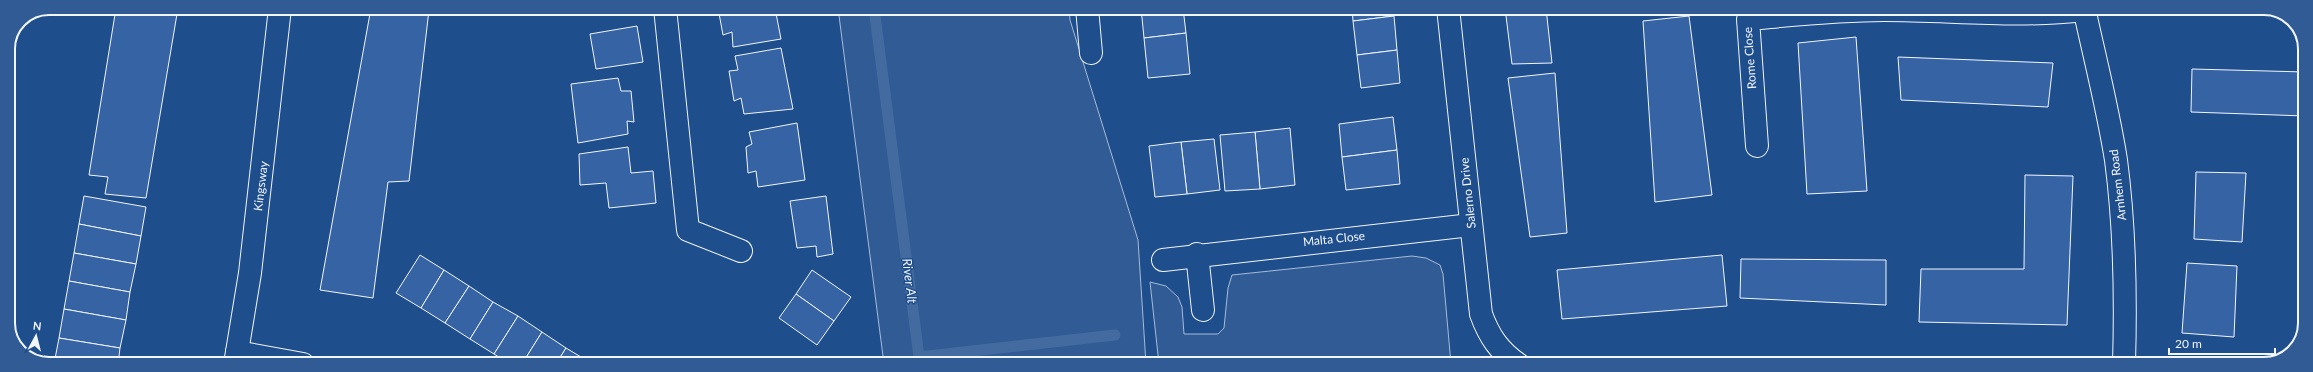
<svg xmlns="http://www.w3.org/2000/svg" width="2313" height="372" font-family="Lato,sans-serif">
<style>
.built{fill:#305b95;stroke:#a8bbd7}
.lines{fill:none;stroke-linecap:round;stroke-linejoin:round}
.stream{stroke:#446ba0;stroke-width:11}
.building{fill:#3563a3;stroke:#f2f6ff}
.street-casing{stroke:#f2f6ff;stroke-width:24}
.street{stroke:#1f4e8c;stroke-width:22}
.labels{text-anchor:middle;stroke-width:3;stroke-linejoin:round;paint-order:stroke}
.street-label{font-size:12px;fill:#f2f6ff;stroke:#1f4e8c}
.water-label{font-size:13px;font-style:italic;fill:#f2f6ff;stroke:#1f4e8c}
.rim{fill:none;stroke:#f2f6ff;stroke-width:2}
</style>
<rect width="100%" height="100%" fill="#1f4e8c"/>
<g class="built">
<path d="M 838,8 L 1069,8 L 1070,20 L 1138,240 L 1146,364 L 884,364 Z"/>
<path d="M 1412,256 L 1426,258 L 1440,265 L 1443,274 L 1451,364 L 1159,364 L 1150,282 L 1166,286 L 1178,297 L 1182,307 L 1184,334 L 1218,334 L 1224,328 L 1228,288 L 1232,275 Z"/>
</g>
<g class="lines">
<path class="stream" d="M 874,8 L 919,357 L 1115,335"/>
</g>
<g class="building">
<path d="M 116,8 L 178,8 L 146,198 L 105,194 L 108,177 L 89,175 Z"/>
<path d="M 371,8 L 429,10 L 409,181 L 388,182 L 373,298 L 320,290 Z"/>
<path d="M 718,8 L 775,8 L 781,39 L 733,47 L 732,32 L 723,35 Z"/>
<path d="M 1141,8 L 1183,8 L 1186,33 L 1144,38 Z"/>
<path d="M 1352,8 L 1393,8 L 1394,16 L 1353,21 Z"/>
<path d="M 1505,8 L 1546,8 L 1552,63 L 1512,64 Z"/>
<path d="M 1394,16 L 1397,50 L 1357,55 L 1353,21 Z"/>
<path d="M 1689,16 L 1712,195 L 1655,202 L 1643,21 Z"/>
<path d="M 637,26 L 643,62 L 596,69 L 590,34 Z"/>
<path d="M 1186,33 L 1190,74 L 1148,78 L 1144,38 Z"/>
<path d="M 1856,37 L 1867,191 L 1807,194 L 1798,43 Z"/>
<path d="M 781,48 L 793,109 L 744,114 L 741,98 L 734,101 L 729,71 L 738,70 L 735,56 Z"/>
<path d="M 1397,50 L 1400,83 L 1361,88 L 1357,55 Z"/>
<path d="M 1898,57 L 2053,63 L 2048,107 L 1901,100 Z"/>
<path d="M 2192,69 L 2305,72 L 2305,116 L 2191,112 Z"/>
<path d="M 1555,73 L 1567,233 L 1530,237 L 1508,78 Z"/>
<path d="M 618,78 L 621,91 L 631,91 L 634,122 L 627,121 L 628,134 L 578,143 L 571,84 Z"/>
<path d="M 1393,117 L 1397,150 L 1342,157 L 1339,124 Z"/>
<path d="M 797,123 L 805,180 L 758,187 L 756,171 L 748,173 L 746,147 L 752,144 L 749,132 Z"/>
<path d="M 1290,128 L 1295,185 L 1260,189 L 1255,132 Z"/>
<path d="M 1255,132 L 1260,189 L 1225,191 L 1220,135 Z"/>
<path d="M 1214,139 L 1220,190 L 1187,194 L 1181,142 Z"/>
<path d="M 1181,142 L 1187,194 L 1155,197 L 1149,146 Z"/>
<path d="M 628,147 L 631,173 L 653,171 L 656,203 L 609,208 L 606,183 L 580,185 L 579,154 Z"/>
<path d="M 1397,150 L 1400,184 L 1346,190 L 1342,157 Z"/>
<path d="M 2196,172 L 2246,173 L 2242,242 L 2194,239 Z"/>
<path d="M 2025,175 L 2073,176 L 2067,325 L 1919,322 L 1921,269 L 2024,269 Z"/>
<path d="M 84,196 L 146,207 L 141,236 L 79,224 Z"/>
<path d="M 826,196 L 833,254 L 817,257 L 816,246 L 797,248 L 790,201 Z"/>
<path d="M 79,224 L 141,236 L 136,264 L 74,253 Z"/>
<path d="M 74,253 L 136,264 L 130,292 L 69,281 Z"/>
<path d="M 420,255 L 444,270 L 421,308 L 396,293 Z"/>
<path d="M 1722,255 L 1727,306 L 1562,319 L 1557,270 Z"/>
<path d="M 1741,259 L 1886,260 L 1886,305 L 1740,298 Z"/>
<path d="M 2187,263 L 2237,266 L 2234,337 L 2182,333 Z"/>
<path d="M 444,270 L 469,286 L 445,323 L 421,308 Z"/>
<path d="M 812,270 L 851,297 L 834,321 L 796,294 Z"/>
<path d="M 69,281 L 130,292 L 126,320 L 64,309 Z"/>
<path d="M 469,286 L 493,302 L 470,339 L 445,323 Z"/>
<path d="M 796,294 L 834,321 L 817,345 L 779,318 Z"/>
<path d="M 493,302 L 518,316 L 494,354 L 470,339 Z"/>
<path d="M 2305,303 L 2305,324 L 2301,324 Z"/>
<path d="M 64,309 L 126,320 L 120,348 L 59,338 Z"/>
<path d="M 518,316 L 542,332 L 522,364 L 510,364 L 494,354 Z"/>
<path d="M 542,332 L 566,348 L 556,364 L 522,364 Z"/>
<path d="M 59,338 L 120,348 L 118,364 L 54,364 Z"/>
<path d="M 566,348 L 591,363 L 590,364 L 556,364 Z"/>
</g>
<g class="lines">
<g class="street-casing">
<g id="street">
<path d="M 665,8 L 688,230 L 741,251"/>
<path d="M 1087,8 L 1091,53"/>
<path d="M 1448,8 L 1481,314 C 1489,336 1499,351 1518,364"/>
<path d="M 2084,8 C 2095,59 2108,109 2116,160 C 2125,228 2126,296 2124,364"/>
<path d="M 1757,146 L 1748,19 C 1793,15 1838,10 1884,10 C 1951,10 2017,18 2084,10"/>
<path d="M 1197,254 L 1203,310"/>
<path d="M 1163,260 L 1471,225"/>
<path d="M 237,352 L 303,364"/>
<path d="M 235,364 L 250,273 L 280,8"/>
</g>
</g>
<use href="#street" class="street"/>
</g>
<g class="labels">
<g class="street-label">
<text transform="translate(1750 58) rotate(-94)" y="4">Rome Close</text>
<text transform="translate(2118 185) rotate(-97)" y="4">Arnhem Road</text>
<text transform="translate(261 186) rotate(-83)" y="4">Kingsway</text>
<text transform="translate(1468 193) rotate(-96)" y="4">Salerno Drive</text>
<text transform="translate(1334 239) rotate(-6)" y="4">Malta Close</text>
</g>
<g class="water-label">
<text transform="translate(910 281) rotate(83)" y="5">River Alt</text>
</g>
</g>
<path d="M0 0H2313V372H0ZM49 15H2264A34 34 0 0 1 2298 49V323A34 34 0 0 1 2264 357H49A34 34 0 0 1 15 323V49A34 34 0 0 1 49 15Z" fill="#305b95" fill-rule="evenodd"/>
<path class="rim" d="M49 15H2264A34 34 0 0 1 2298 49V323A34 34 0 0 1 2264 357H49A34 34 0 0 1 15 323V49A34 34 0 0 1 49 15Z"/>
<g transform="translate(36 336) rotate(7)" stroke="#1f4e8c" stroke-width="3" paint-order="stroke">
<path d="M0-3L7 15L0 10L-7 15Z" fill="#f2f6ff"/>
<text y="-6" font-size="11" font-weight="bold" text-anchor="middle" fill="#f2f6ff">N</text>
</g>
<path d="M2169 348v6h106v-6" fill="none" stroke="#f2f6ff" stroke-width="2"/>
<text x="2175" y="348" font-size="12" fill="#f2f6ff" stroke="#1f4e8c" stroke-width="3" paint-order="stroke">20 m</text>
</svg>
